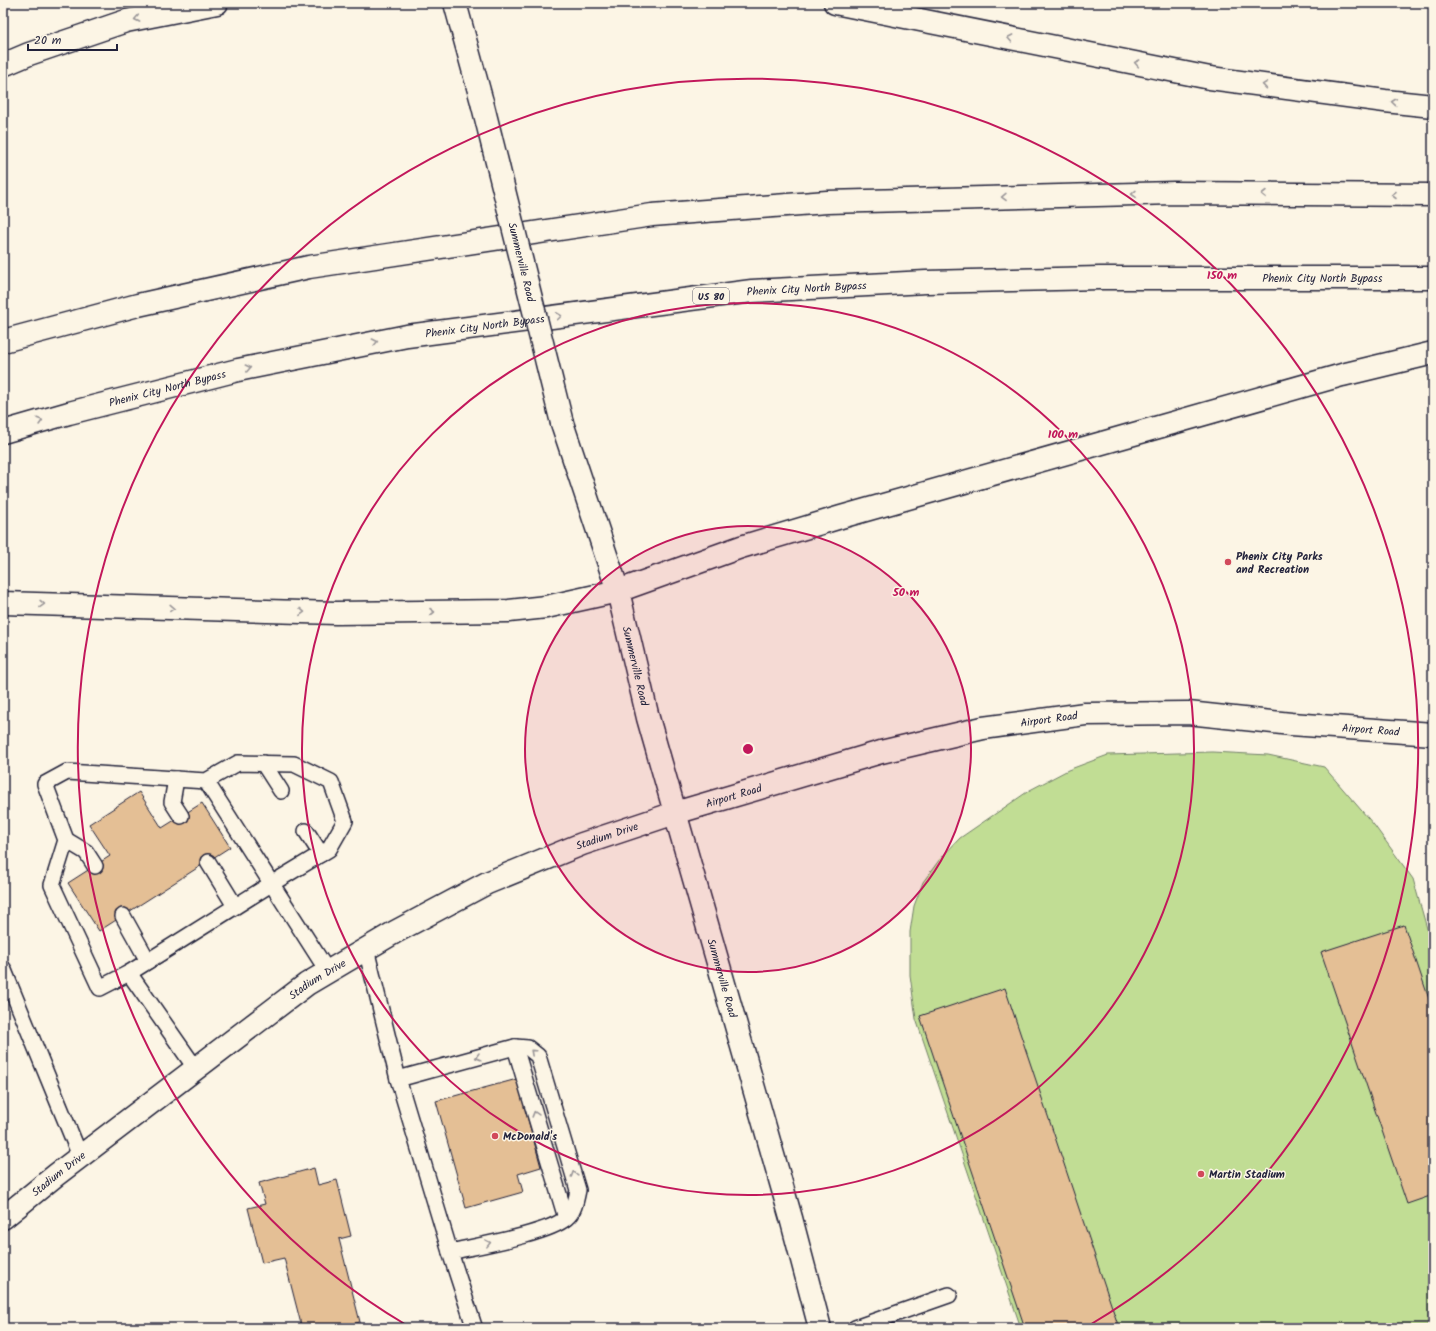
<svg xmlns="http://www.w3.org/2000/svg" width="1436" height="1331" font-family="Kalam,sans-serif">
<style>
.green{fill:#c1dd94;stroke:#728068}
.building{fill:#e4bf95;stroke:#22223b}
.lines{fill:none;stroke-linecap:round;stroke-linejoin:round}
.service-casing{stroke:#22223b;stroke-width:18}
.tertiary-casing{stroke:#22223b;stroke-width:25}
.secondary-casing{stroke:#22223b;stroke-width:25}
.motorway-casing{stroke:#22223b;stroke-width:25}
.service{stroke:#fcf5e5;stroke-width:15}
.tertiary{stroke:#fcf5e5;stroke-width:22}
.secondary{stroke:#fcf5e5;stroke-width:22}
.motorway{stroke:#fcf5e5;stroke-width:22}
.secondary-bridge-casing{stroke:#22223b;stroke-width:25;stroke-linecap:butt}
.secondary-bridge{stroke:#fcf5e5;stroke-width:22}
.oneway{stroke:#9a9698}
.ring{fill:none;stroke:#c2185b;stroke-width:2}
.poi-dot{fill:#d1495b;stroke:#fcf5e5;stroke-width:1.5}
.labels{text-anchor:middle;stroke-width:3;stroke-linejoin:round;paint-order:stroke}
.shield{fill:#fcf5e5;stroke:#63616e;stroke-width:1}
.shield-label{font-size:10px;font-weight:bold;fill:#22223b}
.street-label{font-size:11px;fill:#22223b;stroke:#fcf5e5}
.poi-label{font-size:11px;font-weight:bold;fill:#22223b;stroke:#fcf5e5;text-anchor:start}
.centre{fill:#c2185b;stroke:#fcf5e5;stroke-width:2}
.ring-label{font-size:12px;text-anchor:middle;font-weight:bold;fill:#c2185b;stroke:#fcf5e5;stroke-width:3;stroke-linejoin:round;paint-order:stroke}
</style>
<rect width="100%" height="100%" fill="#fcf5e5"/>
<filter id="ink" filterUnits="userSpaceOnUse"><feTurbulence type="fractalNoise" baseFrequency=".025" numOctaves="2"/><feDisplacementMap in="SourceGraphic" scale="8" xChannelSelector="R" yChannelSelector="G"/><feConvolveMatrix kernelMatrix="1 2 1 2 8 2 1 2 1" color-interpolation-filters="sRGB"/></filter>
<g filter="url(#ink)">
<path class="green" d="M 1212,752 L 1268,755 L 1324,767 L 1374,825 L 1413,879 L 1433,950 L 1433,1328 L 1021,1328 L 916,1019 L 910,975 L 910,932 L 914,906 L 923,882 L 940,859 L 960,838 L 1030,790 L 1068,770 L 1108,755 Z"/>
<g class="building">
<path d="M 139,792 L 162,828 L 202,803 L 230,847 L 99,931 L 68,883 L 110,856 L 89,824 Z"/>
<path d="M 1404,925 L 1433,1011 L 1433,1195 L 1407,1204 L 1321,952 Z"/>
<path d="M 1005,988 L 1119,1328 L 1025,1328 L 920,1016 Z"/>
<path d="M 517,1079 L 541,1167 L 518,1174 L 523,1192 L 466,1208 L 436,1101 Z"/>
<path d="M 314,1168 L 318,1185 L 337,1180 L 351,1236 L 339,1239 L 360,1322 L 335,1328 L 302,1328 L 284,1258 L 262,1263 L 248,1208 L 265,1204 L 259,1183 Z"/>
</g>
<g class="lines">
<g class="service-casing">
<g id="service">
<path d="M 263,763 L 281,791"/>
<path d="M 176,779 L 172,802 L 181,816"/>
<path d="M 306,831 L 321,854"/>
<path d="M 66,840 L 86,852 L 95,866"/>
<path d="M 208,862 L 235,906"/>
<path d="M 123,916 L 148,961"/>
<path d="M 366,949 L 398,1079 L 450,1252 L 474,1326"/>
<path d="M 3,968 L 80,1156"/>
<path d="M 129,973 L 271,884 L 329,849 L 345,821 L 331,782 L 294,764 L 238,763 L 206,781"/>
<path d="M 515,1047 L 566,1218"/>
<path d="M 196,1069 L 129,973 L 100,988 L 52,885 L 66,840 L 45,784 L 67,772 L 206,781 L 328,972"/>
<path d="M 398,1079 L 515,1047 L 528,1048 L 538,1056 L 578,1190 C 576,1200 574,1212 566,1218 C 548,1234 476,1246 450,1252"/>
<path d="M 855,1328 L 949,1295"/>
</g>
</g>
<g class="tertiary-casing">
<g id="tertiary">
<path id="s1" d="M 3,1218 L 56,1175 L 307,984 L 395,932 L 487,883 L 582,844 L 675,813 L 881,752 L 983,728 L 1085,714 L 1188,713 L 1291,724 L 1433,734"/>
</g>
</g>
<g class="secondary-casing">
<g id="secondary">
<path d="M 455,3 L 482,102"/>
<path id="s2" d="M 562,423 L 618,591 L 648,718 L 791,1218 L 820,1328"/>
</g>
</g>
<g class="motorway-casing">
<g id="motorway">
<path d="M 835,3 L 1210,78 L 1385,101 L 1433,106"/>
<path d="M 3,65 L 29,54 L 126,21 L 217,3"/>
<path d="M 3,341 L 138,305 L 309,267 L 652,215 L 827,202 L 1174,193 L 1433,195"/>
<path id="s3" d="M 3,432 L 69,413 L 238,370 L 407,336 L 752,291 L 926,282 L 1100,278 L 1433,278"/>
<path d="M 3,603 L 336,613 L 509,611 L 546,607 L 618,591 L 741,547 L 841,517 L 1342,375 L 1433,353"/>
</g>
</g>
<use href="#service" class="service"/>
<use href="#tertiary" class="tertiary"/>
<use href="#secondary" class="secondary"/>
<use href="#motorway" class="motorway"/>
<g class="secondary-bridge-casing">
<g id="secondary-bridge">
<path id="s4" d="M 482,102 L 562,423"/>
</g>
</g>
<use href="#secondary-bridge" class="secondary-bridge"/>
</g>
<defs><path id="oneway-chevron" d="M-2-3.5L2.5 0L-2 3.5" fill="none" stroke-width="1.6" stroke-linecap="round" stroke-linejoin="round"/></defs>
<g class="oneway">
<use href="#oneway-chevron" transform="translate(137 19) rotate(169)"/>
<use href="#oneway-chevron" transform="translate(1010 38) rotate(-169)"/>
<use href="#oneway-chevron" transform="translate(1137 63) rotate(-169)"/>
<use href="#oneway-chevron" transform="translate(1265 85) rotate(-172)"/>
<use href="#oneway-chevron" transform="translate(1394 102) rotate(-174)"/>
<use href="#oneway-chevron" transform="translate(1134 194) rotate(179)"/>
<use href="#oneway-chevron" transform="translate(1264 194) rotate(-180)"/>
<use href="#oneway-chevron" transform="translate(1394 195) rotate(-180)"/>
<use href="#oneway-chevron" transform="translate(1004 197) rotate(179)"/>
<use href="#oneway-chevron" transform="translate(559 316) rotate(-7)"/>
<use href="#oneway-chevron" transform="translate(375 342) rotate(-12)"/>
<use href="#oneway-chevron" transform="translate(248 368) rotate(-12)"/>
<use href="#oneway-chevron" transform="translate(40 421) rotate(-16)"/>
<use href="#oneway-chevron" transform="translate(42 604) rotate(2)"/>
<use href="#oneway-chevron" transform="translate(172 608) rotate(2)"/>
<use href="#oneway-chevron" transform="translate(302 612) rotate(2)"/>
<use href="#oneway-chevron" transform="translate(432 612)"/>
<use href="#oneway-chevron" transform="translate(533 1052) rotate(-138)"/>
<use href="#oneway-chevron" transform="translate(478 1057) rotate(165)"/>
<use href="#oneway-chevron" transform="translate(535 1114) rotate(-106)"/>
<use href="#oneway-chevron" transform="translate(574 1174) rotate(-107)"/>
<use href="#oneway-chevron" transform="translate(488 1243) rotate(-14)"/>
</g>
</g>
<circle cx="748" cy="749" r="223" fill="#c2185b" fill-opacity=".12"/>
<g class="ring">
<circle cx="748" cy="749" r="223"/>
<circle cx="748" cy="749" r="446"/>
<path d="M408 1326A670 670 0 1 1 1088 1326"/>
</g>
<g class="poi-dot">
<circle cx="1228" cy="562" r="4"/>
<circle cx="495" cy="1136" r="4"/>
<circle cx="1201" cy="1174" r="4"/>
</g>
<g class="labels">
<rect class="shield" x="693" y="288" width="36" height="16" rx="3"/>
<g class="shield-label">
<text x="711" y="300">US 80</text>
</g>
<g class="street-label">
<text dy="4" stroke="none"><textPath href="#s4" startOffset="165">Summerville Road</textPath></text>
<text dy="4" stroke="none"><textPath href="#s3" startOffset="1334">Phenix City North Bypass</textPath></text>
<text dy="4" stroke="none"><textPath href="#s3" startOffset="818">Phenix City North Bypass</textPath></text>
<text dy="4" stroke="none"><textPath href="#s3" startOffset="494">Phenix City North Bypass</textPath></text>
<text dy="4" stroke="none"><textPath href="#s3" startOffset="170">Phenix City North Bypass</textPath></text>
<text dy="4" stroke="none"><textPath href="#s2" startOffset="254">Summerville Road</textPath></text>
<text dy="4" stroke="none"><textPath href="#s1" startOffset="1177">Airport Road</textPath></text>
<text dy="4" stroke="none"><textPath href="#s1" startOffset="1500">Airport Road</textPath></text>
<text dy="4" stroke="none"><textPath href="#s1" startOffset="852">Airport Road</textPath></text>
<text dy="4" stroke="none"><textPath href="#s1" startOffset="719">Stadium Drive</textPath></text>
<text dy="4" stroke="none"><textPath href="#s2" startOffset="578">Summerville Road</textPath></text>
<text dy="4" stroke="none"><textPath href="#s1" startOffset="395">Stadium Drive</textPath></text>
<text dy="4" stroke="none"><textPath href="#s1" startOffset="71">Stadium Drive</textPath></text>
</g>
<g class="poi-label">
<text x="1236" y="560">Phenix City Parks<tspan x="1236" dy="13">and Recreation</tspan></text>
<text x="503" y="1140">McDonald's</text>
<text x="1209" y="1178">Martin Stadium</text>
</g>
</g>
<circle cx="748" cy="749" r="6" class="centre"/>
<g class="ring-label">
<text x="1222" y="279">150 m</text>
<text x="1063" y="438">100 m</text>
<text x="906" y="596">50 m</text>
</g>
<rect width="1436" height="1331" fill="none" stroke="#fcf5e5" stroke-width="16"/>
<rect x="8" y="8" width="1420" height="1315" fill="none" stroke="#22223b" stroke-width="1.5" filter="url(#ink)"/>
<path d="M28 44v6h89v-6" fill="none" stroke="#22223b" stroke-width="2"/>
<text x="34" y="44" font-size="12" fill="#22223b" stroke="#fcf5e5" stroke-width="3" paint-order="stroke">20 m</text>
</svg>
